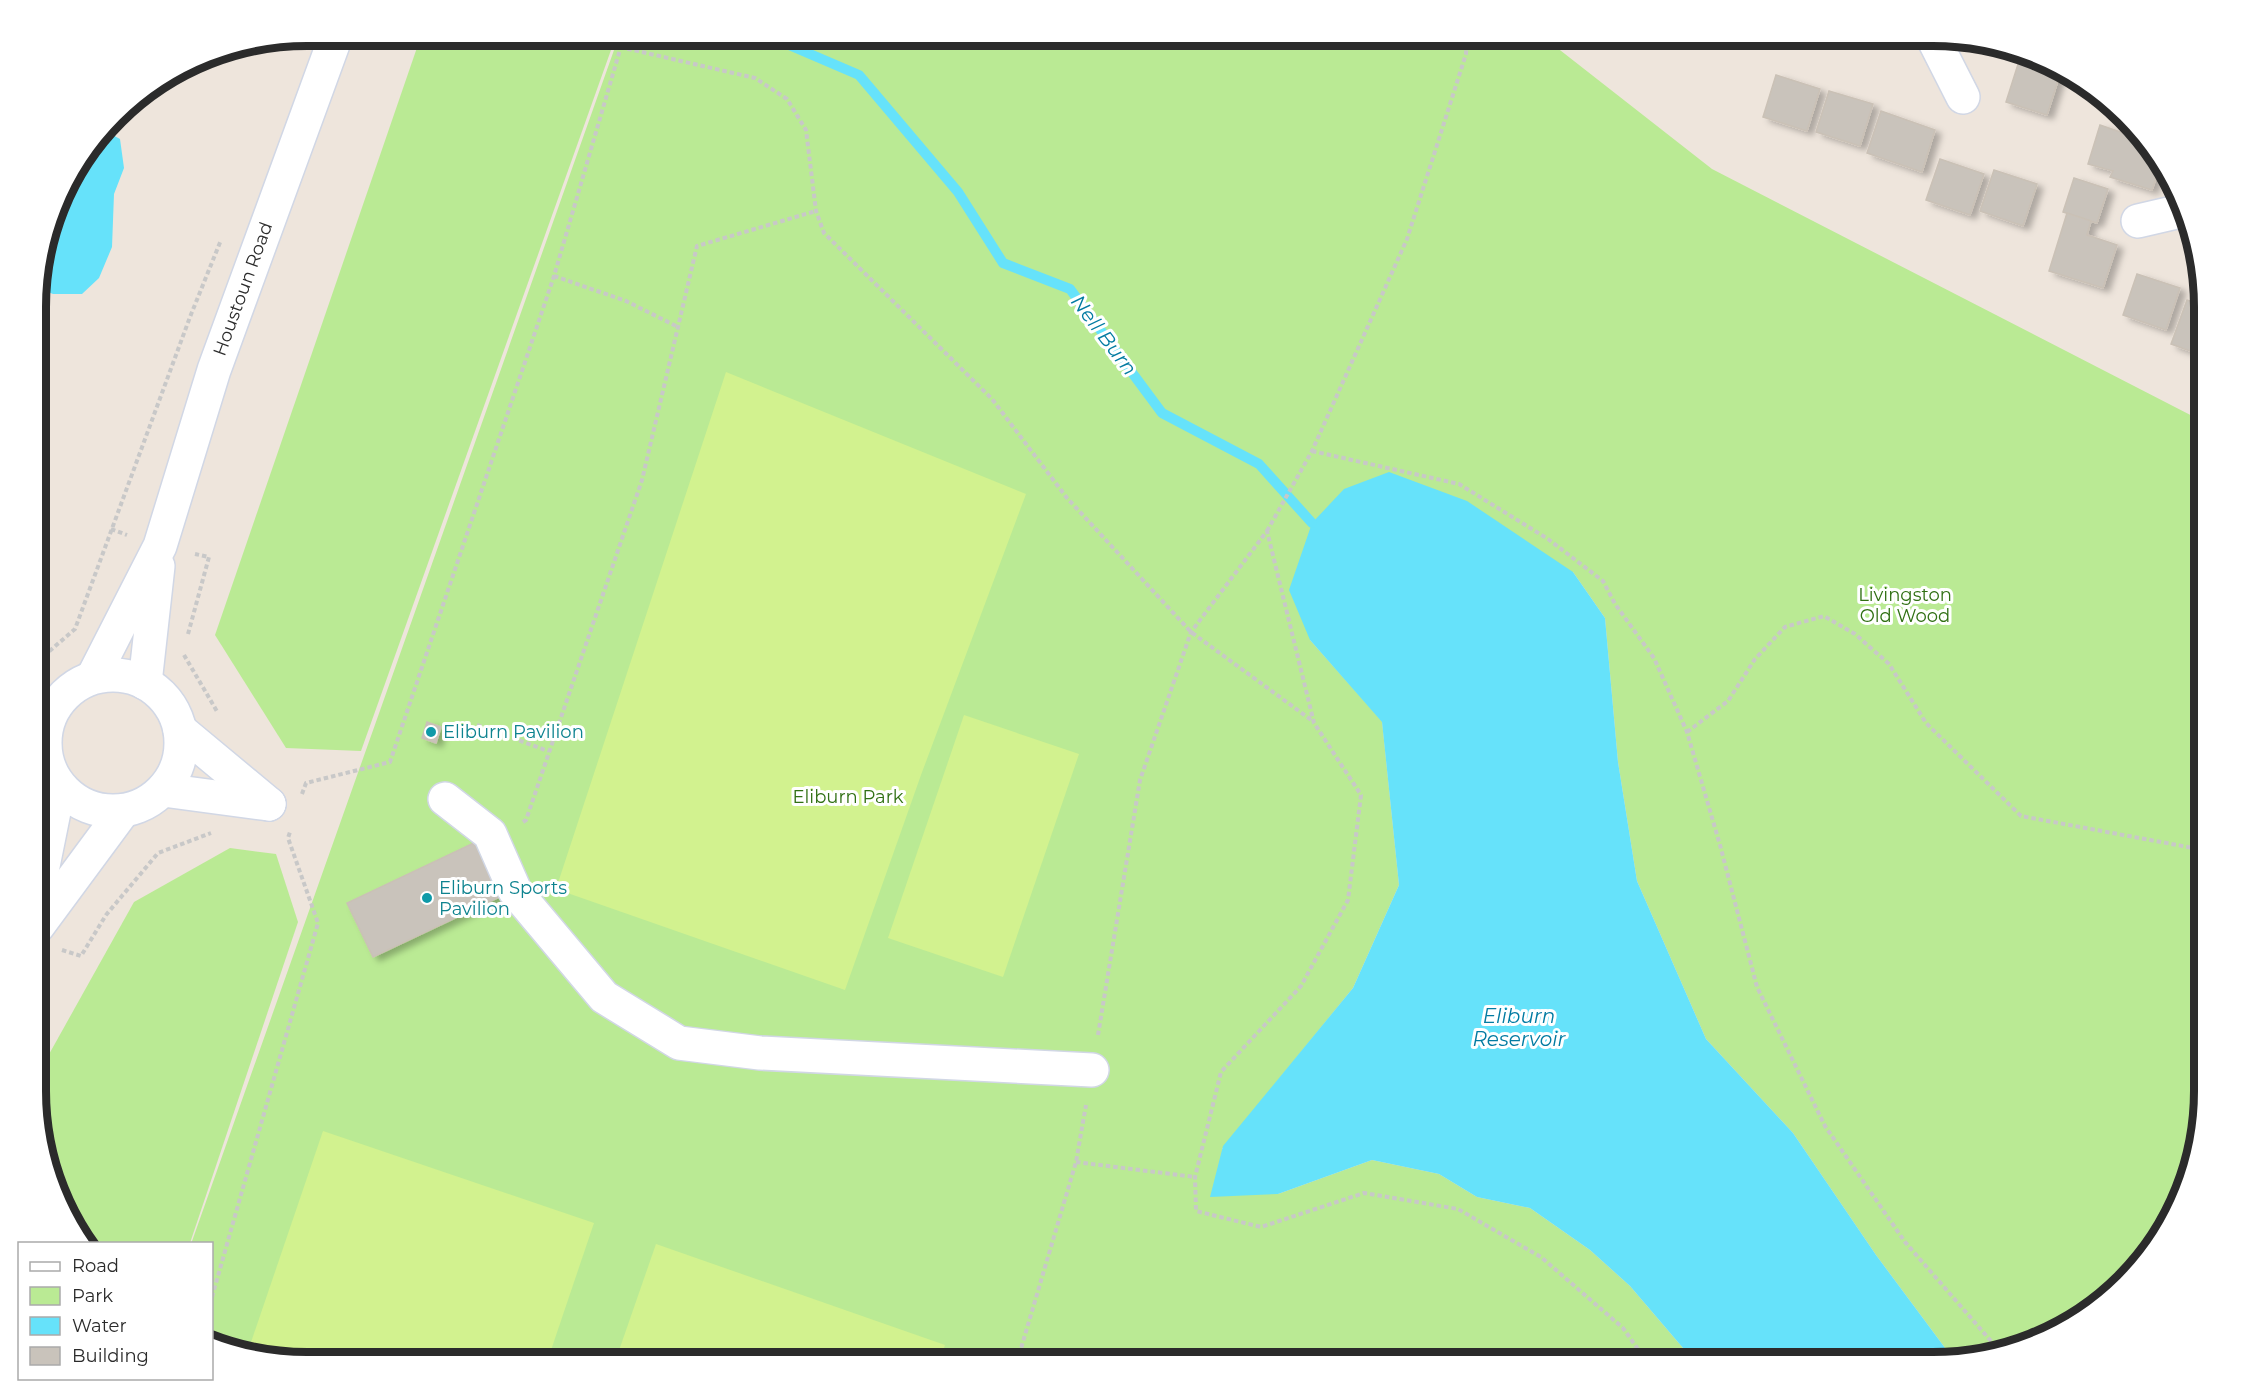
<svg xmlns="http://www.w3.org/2000/svg" width="2241" height="1398" font-family="Montserrat,sans-serif">
<style>
.green{fill:#baea94}
.pitch{fill:#d2f28f}
.water{fill:#66e2fa}
.lines{fill:none;stroke-linecap:round;stroke-linejoin:round}
.stream{stroke:#66e2fa;stroke-width:10}
.building{fill:#c9c3bb;stroke:#cac1b6;stroke-width:1.5;filter:url(#shadow)}
.minor-casing{stroke:#d1d7e5;stroke-width:36}
.path{stroke:#c8c8c8;stroke-width:4;stroke-dasharray:4.5 3;stroke-linecap:butt}
.minor{stroke:#fff;stroke-width:33}
.culture-dot{fill:#0f9aa8;stroke:#fff;stroke-width:2}
.labels{text-anchor:middle;stroke-width:6;stroke-linejoin:round;paint-order:stroke}
.street-label{font-size:18px;fill:#2b2b2b;stroke:#fff}
.park-label{font-size:18px;fill:#307013;stroke:#fff}
.culture-label{font-size:18px;fill:#0d838f;stroke:#fff;text-anchor:start}
.water-label{font-size:20px;font-style:italic;fill:#027ba2;stroke:#fff}
.rim{fill:none;stroke:#2b2b2b;stroke-width:8}
</style>
<defs>
<filter id="shadow"><feDropShadow dx="6" dy="4" stdDeviation="3" flood-color="#0004"/></filter>
</defs>
<rect width="100%" height="100%" fill="#eee5dc"/>
<g class="green">
<path d="M 421,36 L 616,36 L 361,751 L 286,748 L 215,635 Z"/>
<path d="M 619,36 L 1542,36 L 1712,169 L 2204,422 L 2204,1108 L 2191,1177 L 2159,1241 L 2069,1326 L 1954,1360 L 1876,1255 L 1793,1133 L 1706,1039 L 1637,881 L 1618,762 L 1605,618 L 1573,572 L 1310,640 L 1382,721 L 1399,885 L 1353,988 L 1222,1149 L 1278,1194 L 1372,1160 L 1439,1174 L 1477,1197 L 1530,1208 L 1590,1250 L 1630,1286 L 1695,1362 L 307,1362 L 237,1353 L 212,1341 L 212,1244 L 191,1244 Z"/>
<path d="M 230,848 L 276,854 L 298,922 L 190,1243 L 88,1243 L 73,1227 L 38,1126 L 38,1074 L 134,902 Z"/>
</g>
<g class="pitch">
<path d="M 726,372 L 1026,494 L 921,775 L 845,990 L 556,889 Z"/>
<path d="M 964,715 L 1079,754 L 1003,977 L 888,938 Z"/>
<path d="M 323,1131 L 594,1223 L 547,1362 L 307,1362 L 247,1354 Z"/>
<path d="M 656,1244 L 945,1345 L 939,1362 L 615,1362 Z"/>
</g>
<g class="water">
<path d="M 107,132 L 120,139 L 124,168 L 114,194 L 112,247 L 99,278 L 82,294 L 53,294 L 38,288 L 38,272 L 64,187 Z"/>
<path d="M 1389,472 L 1467,501 L 1573,572 L 1605,618 L 1618,762 L 1637,881 L 1706,1039 L 1793,1133 L 1876,1255 L 1954,1360 L 1695,1362 L 1630,1286 L 1590,1250 L 1530,1208 L 1477,1197 L 1439,1174 L 1372,1160 L 1278,1194 L 1210,1197 L 1223,1146 L 1353,988 L 1399,885 L 1382,722 L 1310,640 L 1289,590 L 1312,523 L 1344,489 Z"/>
</g>
<g class="lines">
<path class="stream" d="M 768,36 L 859,75 L 958,192 L 1003,263 L 1070,289 L 1162,413 L 1259,464 L 1312,523"/>
</g>
<g class="building">
<path d="M 2020,58 L 2061,71 L 2047,115 L 2006,102 Z"/>
<path d="M 1776,75 L 1820,89 L 1807,131 L 1763,117 Z"/>
<path d="M 1829,91 L 1873,104 L 1860,146 L 1816,132 Z"/>
<path d="M 1881,111 L 1935,130 L 1922,172 L 1867,153 Z"/>
<path d="M 2100,125 L 2135,137 L 2161,163 L 2152,190 L 2110,177 L 2113,171 L 2088,164 Z"/>
<path d="M 1940,159 L 1984,174 L 1970,215 L 1926,200 Z"/>
<path d="M 1994,170 L 2037,184 L 2023,226 L 1980,211 Z"/>
<path d="M 2074,178 L 2108,189 L 2097,223 L 2063,212 Z"/>
<path d="M 2067,213 L 2091,221 L 2087,235 L 2117,245 L 2103,288 L 2049,271 Z"/>
<path d="M 2137,274 L 2180,288 L 2166,330 L 2123,315 Z"/>
<path d="M 2187,300 L 2204,306 L 2204,356 L 2171,344 Z"/>
<path d="M 427,722 L 441,727 L 436,743 L 422,738 Z"/>
<path d="M 480,840 L 506,894 L 373,957 L 347,903 Z"/>
</g>
<g class="lines">
<g class="minor-casing">
<g id="minor">
<path d="M 1932,36 L 1963,97"/>
<path d="M 2138,221 L 2181,211"/>
<circle cx="113" cy="743" r="68"/>
<path d="M 93,677 L 160,546 L 214,370 L 336,36"/>
<path d="M 145,683 L 158,566"/>
<path d="M 180,730 L 269,804"/>
<path d="M 163,790 L 269,804"/>
<path d="M 445,799 L 490,834 L 515,891 L 604,997 L 679,1043 L 760,1053 L 1092,1070"/>
<path d="M 38,891 L 59,787"/>
<path d="M 38,926 L 123,811"/>
</g>
</g>
<g class="path">
<path d="M 620,47 L 755,78 L 787,99 L 806,130 L 816,211 L 824,233 L 992,399 L 1067,498 L 1191,632 L 1314,722"/>
<path d="M 554,276 L 626,301 L 676,326"/>
<path d="M 1312,451 L 1459,484 L 1548,539 L 1603,581 L 1615,604 L 1654,658 L 1687,732 L 1720,845 L 1757,987 L 1825,1126 L 1905,1242 L 1997,1348"/>
<path d="M 111,529 L 127,535"/>
<path d="M 1267,531 L 1312,451 L 1407,239 L 1466,54 L 1467,36"/>
<path d="M 188,634 L 209,557 L 195,554"/>
<path d="M 184,655 L 218,713"/>
<path d="M 38,661 L 75,629 L 190,317 L 221,240"/>
<path d="M 477,725 L 548,751"/>
<path d="M 1687,732 L 1728,701 L 1755,659 L 1785,627 L 1824,616 L 1855,634 L 1889,664 L 1926,723 L 2021,816 L 2204,850"/>
<path d="M 302,794 L 306,783 L 390,762 L 554,276 L 624,36"/>
<path d="M 523,822 L 526,820 L 642,480 L 697,246 L 816,211"/>
<path d="M 62,950 L 81,956 L 106,915 L 158,853 L 211,833"/>
<path d="M 1098,1035 L 1140,780 L 1191,632 L 1267,531 L 1314,723 L 1361,795 L 1348,900 L 1301,986 L 1221,1072 L 1195,1177 L 1196,1211 L 1261,1227 L 1364,1193 L 1458,1209 L 1541,1257 L 1623,1328 L 1647,1362"/>
<path d="M 1076,1162 L 1195,1177"/>
<path d="M 212,1297 L 318,923 L 288,838 L 290,832"/>
<path d="M 1017,1362 L 1076,1162 L 1086,1105"/>
</g>
<use href="#minor" class="minor"/>
</g>
<g class="culture-dot">
<circle cx="431" cy="732" r="6"/>
<circle cx="427" cy="898" r="6"/>
</g>
<g class="labels">
<g class="street-label">
<text transform="translate(243 289) rotate(-70)" y="6">Houstoun Road</text>
</g>
<g class="park-label">
<text x="1905" y="601">Livingston<tspan x="1905" dy="21">Old Wood</tspan></text>
<text x="848" y="803">Eliburn Park</text>
</g>
<g class="culture-label">
<text x="443" y="738">Eliburn Pavilion</text>
<text x="439" y="894">Eliburn Sports<tspan x="439" dy="21">Pavilion</tspan></text>
</g>
<g class="water-label">
<text transform="translate(1104 335) rotate(53)" y="7">Nell Burn</text>
<text x="1519" y="1023">Eliburn<tspan x="1519" dy="23">Reservoir</tspan></text>
</g>
</g>
<path d="M0 0H2241V1398H0ZM307 46H1933A261 261 0 0 1 2194 307V1091A261 261 0 0 1 1933 1352H307A261 261 0 0 1 46 1091V307A261 261 0 0 1 307 46Z" fill="#fff" fill-rule="evenodd"/>
<path class="rim" d="M307 46H1933A261 261 0 0 1 2194 307V1091A261 261 0 0 1 1933 1352H307A261 261 0 0 1 46 1091V307A261 261 0 0 1 307 46Z"/>
<rect x="18" y="1242" width="195" height="138" fill="#ffffff" stroke="#aaaaaa" stroke-width="1.5"/>
<rect x="30" y="1262" width="30" height="9" fill="#ffffff" stroke="#aaaaaa" stroke-width="1.5"/>
<text x="72" y="1272" font-size="18" fill="#2b2b2b">Road</text>
<rect x="30" y="1287" width="30" height="18" fill="#baea94" stroke="#aaaaaa" stroke-width="1.5"/>
<text x="72" y="1302" font-size="18" fill="#2b2b2b">Park</text>
<rect x="30" y="1317" width="30" height="18" fill="#66e2fa" stroke="#aaaaaa" stroke-width="1.5"/>
<text x="72" y="1332" font-size="18" fill="#2b2b2b">Water</text>
<rect x="30" y="1347" width="30" height="18" fill="#c9c3bb" stroke="#aaaaaa" stroke-width="1.5"/>
<text x="72" y="1362" font-size="18" fill="#2b2b2b">Building</text>
</svg>
